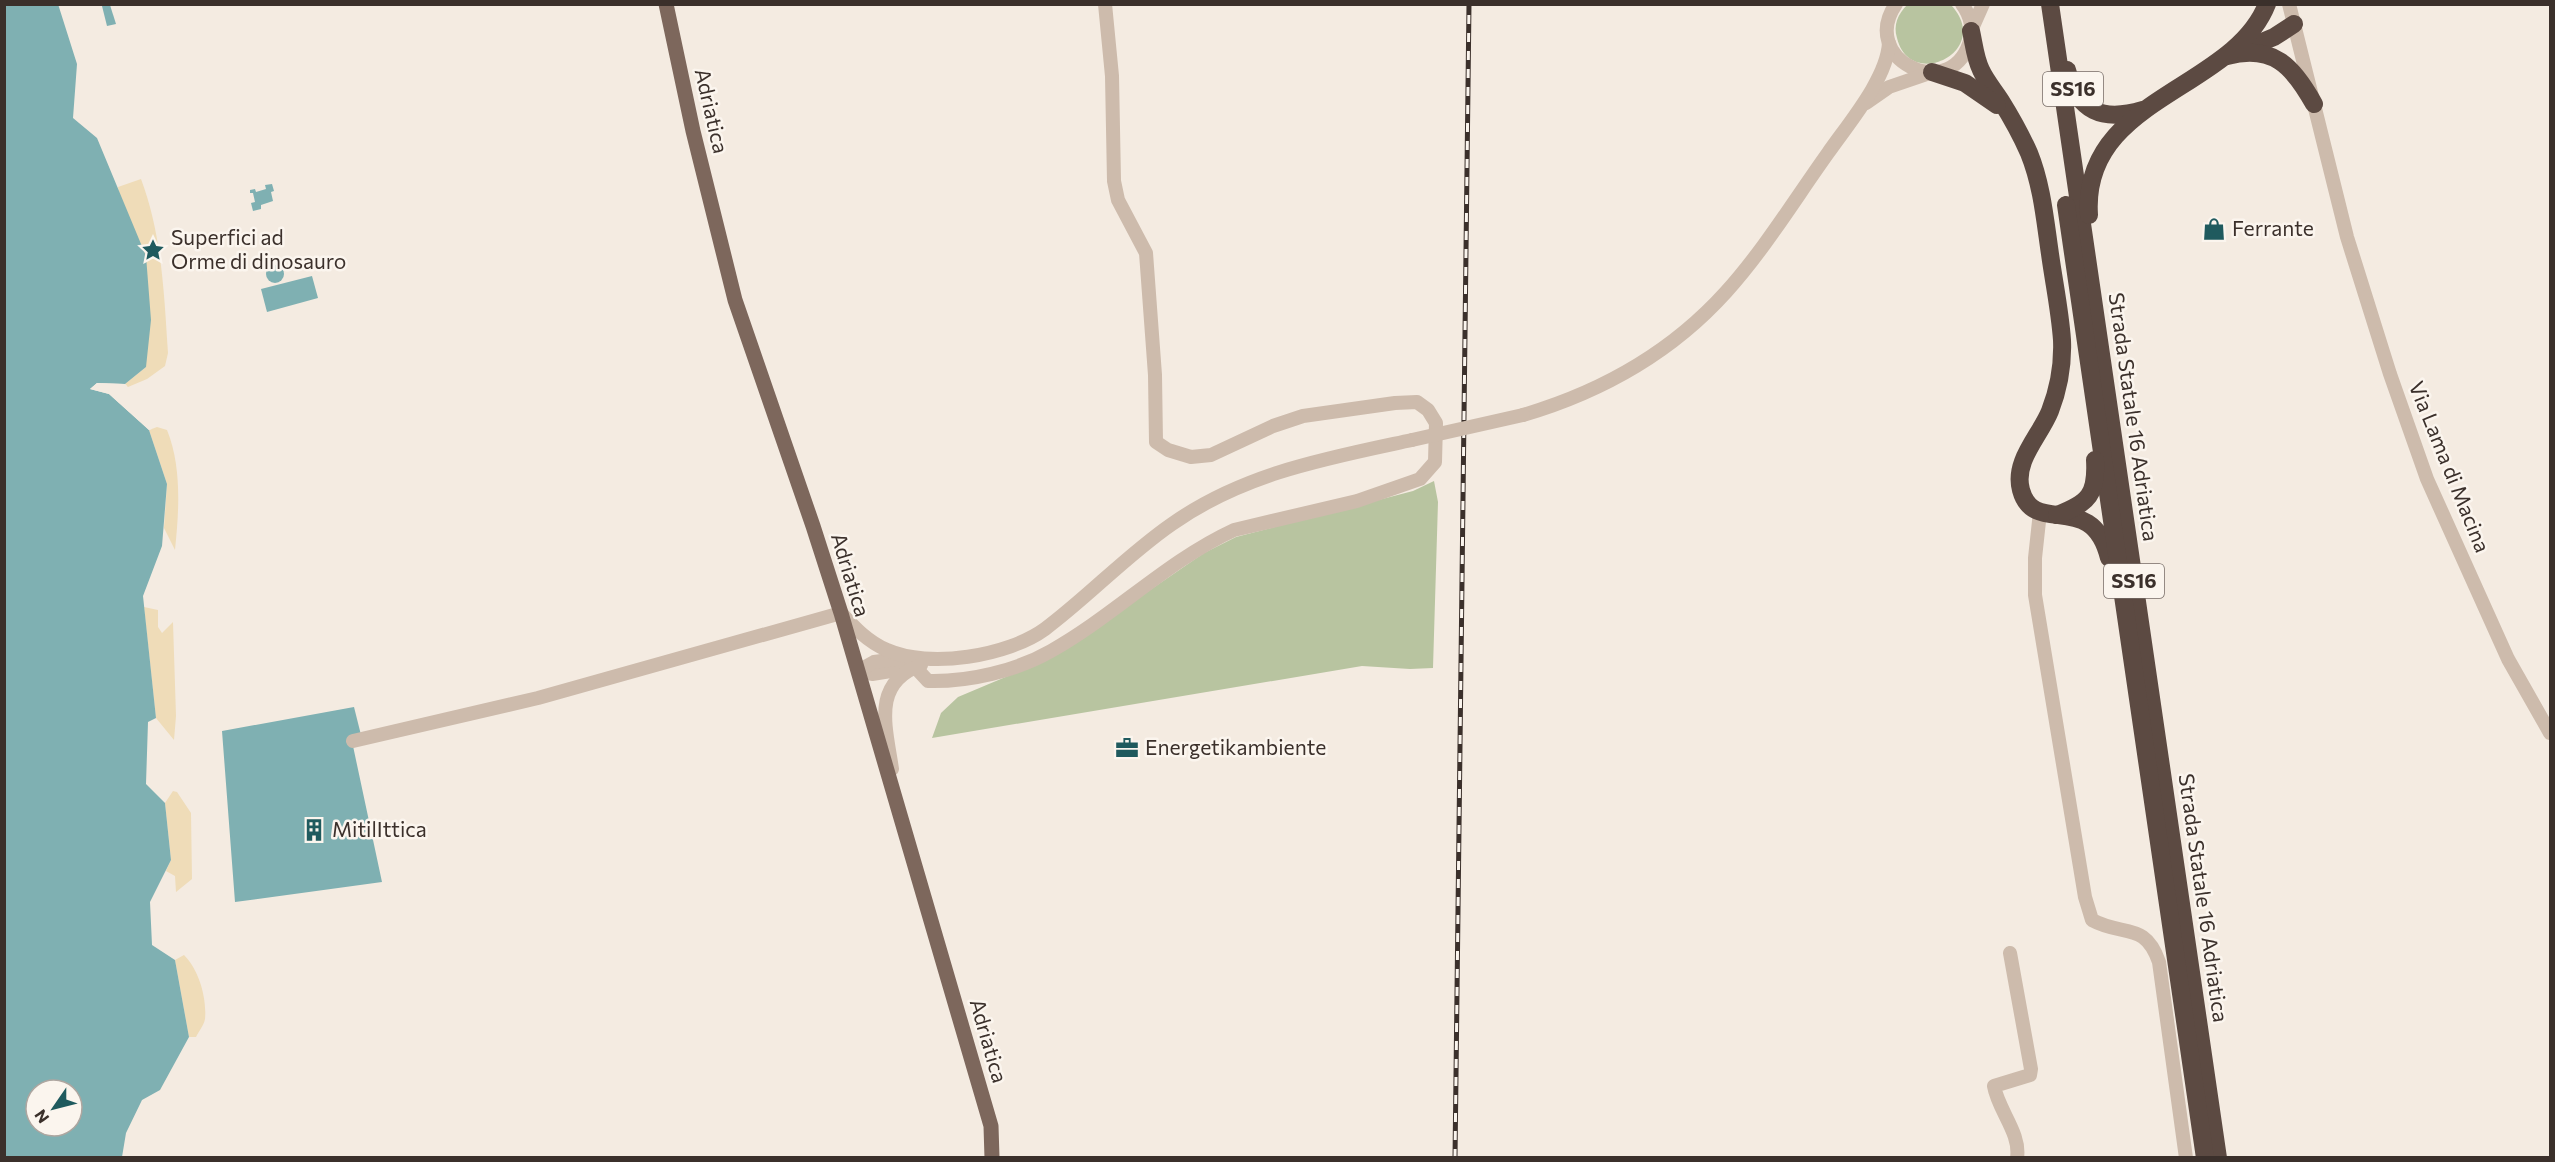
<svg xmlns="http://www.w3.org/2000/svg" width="2555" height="1162" font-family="Commissioner,sans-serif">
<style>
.green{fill:#b8c4a0}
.sand{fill:#efdcb8}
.water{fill:#7fb0b2;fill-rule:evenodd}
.pier{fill:#f4ebe1}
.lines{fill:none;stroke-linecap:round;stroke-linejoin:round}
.minor{stroke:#cdbbac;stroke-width:14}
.major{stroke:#7d675c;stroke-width:15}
.highway{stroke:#5c4a42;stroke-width:18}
.rail-casing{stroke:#3b302b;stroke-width:5}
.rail{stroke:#fbf5ee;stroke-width:3;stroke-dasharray:9;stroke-linecap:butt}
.minor-bridge{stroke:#cdbbac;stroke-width:14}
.labels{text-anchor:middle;stroke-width:5;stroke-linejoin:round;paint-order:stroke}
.shield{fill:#fbf5ee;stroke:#756b66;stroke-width:1.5}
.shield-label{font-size:20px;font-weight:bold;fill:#3b302b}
.street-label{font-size:21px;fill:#3b302b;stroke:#fbf5ee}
.poi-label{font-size:21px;fill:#3b302b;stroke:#fbf5ee;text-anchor:start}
</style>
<rect width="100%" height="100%" fill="#f4ebe1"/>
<g class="green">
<path d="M 1907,5 L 1951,5 C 1994,51 1910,92 1897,38 C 1893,25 1898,14 1907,5 Z"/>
<path d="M 1434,481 L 1438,502 L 1433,668 L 1410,669 L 1362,666 L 932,738 L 941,713 L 958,697 L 1051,658 L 1204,553 L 1236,537 L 1413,491 Z"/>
</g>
<g class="sand">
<path d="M 141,179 C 162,235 164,293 168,353 L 165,366 L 147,379 L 128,387 L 125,384 L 146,367 L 118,187 Z"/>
<path d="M 157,427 L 167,430 C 182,467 179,511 175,550 L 164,528 L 167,484 L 149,430 Z"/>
<path d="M 144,607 L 158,610 L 158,627 L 162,633 L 173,622 L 176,716 L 174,740 L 156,718 Z"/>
<path d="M 173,791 L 177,792 L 191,813 L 192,879 L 176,892 L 175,876 L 166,871 L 171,860 L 165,803 Z"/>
<path d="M 184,955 C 199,970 207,998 205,1019 C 204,1025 199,1031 196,1037 L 189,1037 L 175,960 Z"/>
</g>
<g class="water">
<path d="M 58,4 L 77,64 L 73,118 L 97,138 L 146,256 L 151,320 L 146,367 L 125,384 L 97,383 L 90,389 L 109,394 L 149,430 L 167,484 L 162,546 L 143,596 L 156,718 L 148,722 L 146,784 L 165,803 L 171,860 L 150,902 L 152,945 L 175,960 L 189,1037 L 160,1090 L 142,1100 L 126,1133 L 122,1157 L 5,1158 L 4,5 ZM 36,1090 L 72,1090 L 72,1126 L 36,1126 Z"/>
<path d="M 110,5 L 116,24 L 107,26 L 102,6 Z"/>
<path d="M 272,184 L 274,191 L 271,192 L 273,201 L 261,205 L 261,209 L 253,211 L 251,203 L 255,202 L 253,193 L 250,193 L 250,190 L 255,189 L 256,192 L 266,189 L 265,185 Z"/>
<circle cx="275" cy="274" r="9"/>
<path d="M 312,276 L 318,298 L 267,312 L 261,289 Z"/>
<path d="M 354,707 L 361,735 L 353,746 L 382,882 L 235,902 L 222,731 Z"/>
</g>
<path class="pier" d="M 97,383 L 125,384 L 127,386 L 96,387 L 111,391 L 152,429 L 149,430 L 109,394 L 90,389 Z"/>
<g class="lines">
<g class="minor">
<path d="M 1896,4 C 1858,59 1948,103 1969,44 C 1974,31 1971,16 1962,4"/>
<path d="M 2289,4 L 2347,237 L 2390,374 L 2427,479 L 2508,659 L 2550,733"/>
<path d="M 1971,31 L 1983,4"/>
<path d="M 1866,103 L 1889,87 L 1930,73"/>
<path d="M 1523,415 C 1601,392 1671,353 1726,292 C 1764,250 1795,199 1828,153 C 1848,124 1887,79 1889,43"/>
<path d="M 2040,512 L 2035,558 L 2035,595 L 2085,897 L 2092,920 C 2123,937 2145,921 2159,962 L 2186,1158"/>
<path d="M 915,667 L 928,681 C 969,682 1016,671 1051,651 C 1115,615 1167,561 1234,530 L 1357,501 L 1420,479 L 1435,462 L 1436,423 L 1428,410 L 1417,402 L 1395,403 L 1303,416 L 1273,426 L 1211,455 L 1191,457 L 1168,450 L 1156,442 L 1155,375 L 1146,253 L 1118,200 L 1114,181 L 1112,76 L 1105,4"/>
<path d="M 858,671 L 872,674 L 909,668"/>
<path d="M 858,671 L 874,662 L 904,658"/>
<path d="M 353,741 L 538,698 L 841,613 C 854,627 868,642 887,650 C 929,669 1008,656 1045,629 C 1089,596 1127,555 1172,524 C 1244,473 1328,458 1412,440"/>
<path d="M 892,769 C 886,727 871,683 921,665"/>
<path d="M 2010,953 L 2031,1069 L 2030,1075 L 1994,1086 C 1998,1110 2021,1133 2017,1158"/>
</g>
<path class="major" d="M 666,4 L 693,131 L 735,300 L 813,526 L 841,613 L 991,1126 L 992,1158"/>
<g class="highway">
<path d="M 2050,4 L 2218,1158"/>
<path d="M 1971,31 C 1974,44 1975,58 1981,70 C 1986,81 1994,90 2001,101 C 2011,117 2021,135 2029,153 C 2042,185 2045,220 2050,254 C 2054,283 2060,311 2062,340 C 2063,364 2059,388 2050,411 C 2040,436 2013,461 2021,490 C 2034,538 2092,488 2109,558"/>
<path d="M 2245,49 L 2274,37 L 2294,24"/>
<path d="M 2227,56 C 2273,44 2293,66 2314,104"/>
<path d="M 2067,70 C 2078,112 2102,122 2143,110"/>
<path d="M 1932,72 L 1965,83 L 1997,105"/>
<path d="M 2066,205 L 2205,1158"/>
<path d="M 2089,215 C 2081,97 2233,91 2267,4"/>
<path d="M 2057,515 C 2089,503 2097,494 2095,460"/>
</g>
<g class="rail-casing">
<path id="rail" d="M 1455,1158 L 1469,4"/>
</g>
<use href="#rail" class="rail"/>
<path class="minor-bridge" d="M 1412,440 L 1523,415"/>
</g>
<defs>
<g id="shop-bare" transform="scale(1.8)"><path d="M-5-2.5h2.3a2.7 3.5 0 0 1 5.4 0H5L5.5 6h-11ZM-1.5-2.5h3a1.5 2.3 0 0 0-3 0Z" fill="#1f5a5e" stroke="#fbf5ee" stroke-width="2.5" paint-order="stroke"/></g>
<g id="sight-bare" transform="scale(1.8)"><path d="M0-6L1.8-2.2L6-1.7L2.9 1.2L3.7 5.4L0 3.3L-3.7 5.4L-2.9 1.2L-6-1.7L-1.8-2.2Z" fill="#1f5a5e" stroke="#fbf5ee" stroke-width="2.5" paint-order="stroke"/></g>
<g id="office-bare" transform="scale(1.8)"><path d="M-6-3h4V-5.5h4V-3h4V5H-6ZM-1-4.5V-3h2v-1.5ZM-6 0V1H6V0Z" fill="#1f5a5e" stroke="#fbf5ee" stroke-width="2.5" paint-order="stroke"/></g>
<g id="building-bare" transform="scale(1.8)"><path d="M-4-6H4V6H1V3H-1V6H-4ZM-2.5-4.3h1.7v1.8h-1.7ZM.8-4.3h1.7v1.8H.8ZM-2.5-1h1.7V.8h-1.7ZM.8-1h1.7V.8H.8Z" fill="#1f5a5e" stroke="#fbf5ee" stroke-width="2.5" paint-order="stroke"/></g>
</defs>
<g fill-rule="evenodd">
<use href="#shop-bare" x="2214" y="229"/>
<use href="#sight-bare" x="153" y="250"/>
<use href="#office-bare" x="1127" y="748"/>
<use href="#building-bare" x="314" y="830"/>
</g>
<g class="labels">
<g class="shield">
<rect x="2043" y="72" width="60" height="34" rx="4.5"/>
<rect x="2104" y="564" width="60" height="34" rx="4.5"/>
</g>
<g class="shield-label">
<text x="2073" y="96">SS16</text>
<text x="2134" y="588">SS16</text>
</g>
<g class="street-label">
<text transform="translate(711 111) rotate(77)" y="7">Adriatica</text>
<text transform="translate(2133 417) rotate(82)" y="7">Strada Statale 16 Adriatica</text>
<text transform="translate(2449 467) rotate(68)" y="7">Via Lama di Macina</text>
<text transform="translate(850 575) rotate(73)" y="7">Adriatica</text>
<text transform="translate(2203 898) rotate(82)" y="7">Strada Statale 16 Adriatica</text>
<text transform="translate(988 1041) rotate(74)" y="7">Adriatica</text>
</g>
<g class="poi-label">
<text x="2232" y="236">Ferrante</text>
<text x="171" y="245">Superfici ad<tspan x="171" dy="24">Orme di dinosauro</tspan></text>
<text x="1145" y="755">Energetikambiente</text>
<text x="332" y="837">MitilIttica</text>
</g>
</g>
<rect width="2555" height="1162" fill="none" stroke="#3b302b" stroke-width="12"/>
<g transform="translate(54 1108) rotate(235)"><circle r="28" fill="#fbf5ee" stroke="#aea6a0" stroke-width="1.5"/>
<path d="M0-4.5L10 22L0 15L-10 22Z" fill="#1f5a5e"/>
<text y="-9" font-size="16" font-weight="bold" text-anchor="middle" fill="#3b302b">N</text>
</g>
</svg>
